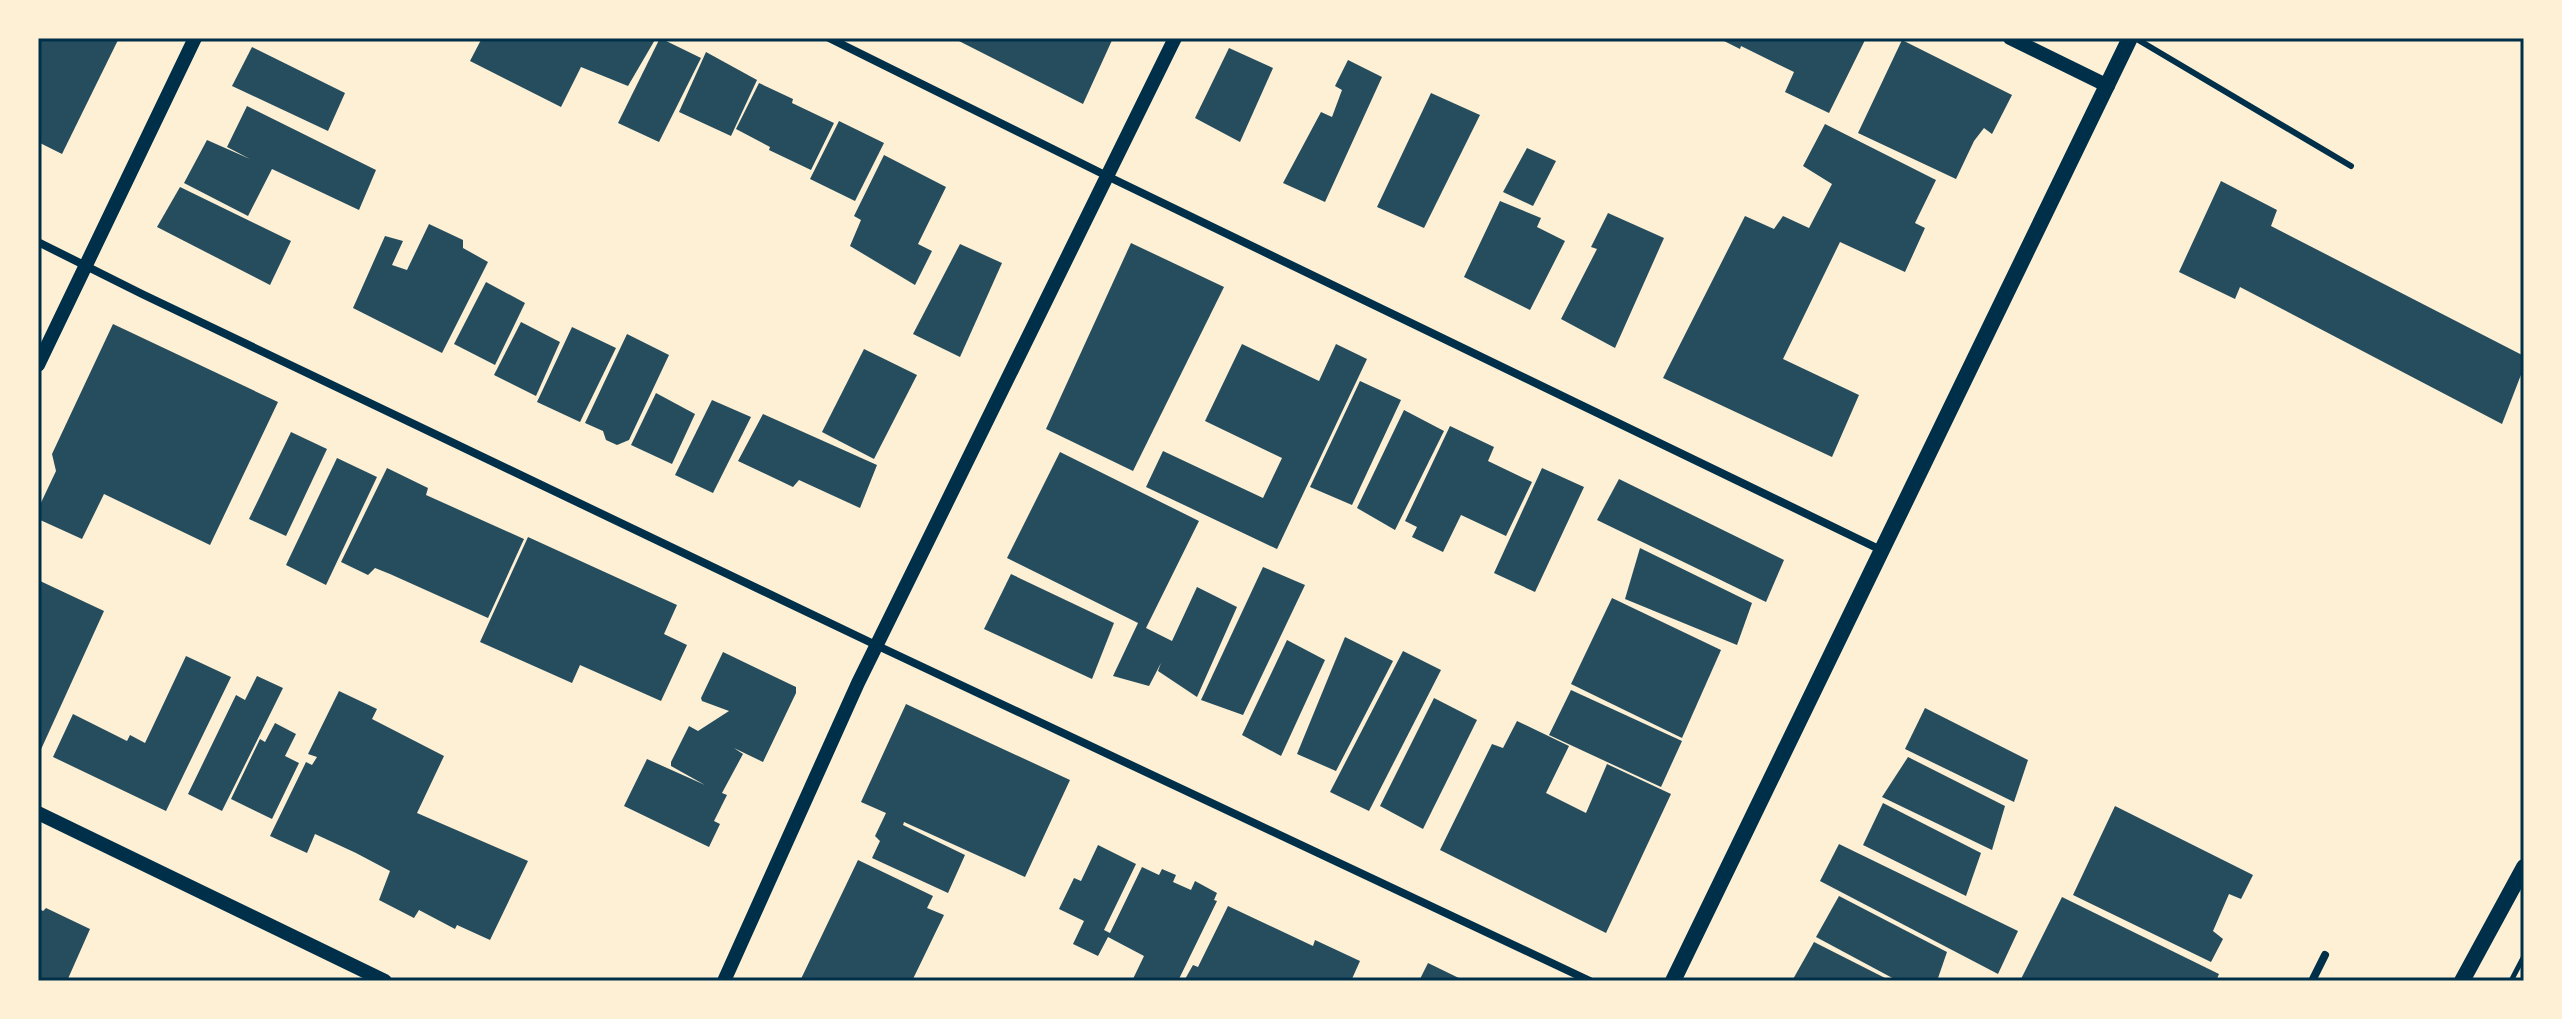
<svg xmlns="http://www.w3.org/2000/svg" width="2562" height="1019" font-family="'Roboto Condensed',sans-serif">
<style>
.building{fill:#264d5e}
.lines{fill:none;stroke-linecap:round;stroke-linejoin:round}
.path{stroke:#003049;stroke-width:5}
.service{stroke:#003049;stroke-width:6}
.minor{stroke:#003049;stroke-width:8}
.tertiary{stroke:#003049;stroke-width:14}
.secondary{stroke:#003049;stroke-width:16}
.neatline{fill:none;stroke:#003049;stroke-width:3}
</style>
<rect width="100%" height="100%" fill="#fdf0d5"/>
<g class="building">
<path d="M 38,38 L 119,38 L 62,154 L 38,142 Z"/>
<path d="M 482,38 L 656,38 L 628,86 L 581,67 L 561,107 L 470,61 Z"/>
<path d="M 660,38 L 701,58 L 659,142 L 618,123 Z"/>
<path d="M 953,38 L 1113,38 L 1083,104 Z"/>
<path d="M 1718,38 L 1866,38 L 1829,113 L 1785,92 L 1794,72 L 1741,46 L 1740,49 Z"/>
<path d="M 1902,40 L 2012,95 L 1992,134 L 1984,128 L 1974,141 L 1956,179 L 1858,133 Z"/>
<path d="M 252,47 L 345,93 L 328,131 L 232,86 Z"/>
<path d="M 1229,48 L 1273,68 L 1240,142 L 1195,118 Z"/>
<path d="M 706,52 L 757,80 L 731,136 L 679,112 Z"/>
<path d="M 1348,60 L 1382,77 L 1325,202 L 1283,183 L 1321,112 L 1332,117 L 1342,90 L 1335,86 Z"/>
<path d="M 759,83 L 793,99 L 792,103 L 834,123 L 811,170 L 769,150 L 770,147 L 736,129 Z"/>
<path d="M 1431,93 L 1480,115 L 1424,228 L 1377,207 Z"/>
<path d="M 247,106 L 376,170 L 359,210 L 272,169 L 248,216 L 184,183 L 207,140 L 250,159 L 227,147 Z"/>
<path d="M 839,121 L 884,143 L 855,201 L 810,179 Z"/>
<path d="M 1825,124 L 1936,180 L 1915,223 L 1925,228 L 1905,272 L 1840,242 L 1783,359 L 1859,395 L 1832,457 L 1663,378 L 1745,216 L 1774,229 L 1783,216 L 1809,228 L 1832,184 L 1803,166 Z"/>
<path d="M 1527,148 L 1556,161 L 1533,206 L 1503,192 Z"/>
<path d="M 884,155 L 946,187 L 918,244 L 932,251 L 915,285 L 850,246 L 861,220 L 854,216 Z"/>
<path d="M 2221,181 L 2277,210 L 2271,226 L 2524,356 L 2524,367 L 2502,424 L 2240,287 L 2235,299 L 2179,272 Z"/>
<path d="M 180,187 L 291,241 L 270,285 L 157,227 Z"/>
<path d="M 1500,201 L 1541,218 L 1537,227 L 1565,241 L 1530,310 L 1464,277 Z"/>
<path d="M 1608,213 L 1664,238 L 1615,348 L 1561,319 L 1597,249 L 1591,247 Z"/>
<path d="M 429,224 L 463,240 L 463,248 L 488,262 L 442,353 L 353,308 L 385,236 L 403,241 L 392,265 L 407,270 Z"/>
<path d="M 1131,243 L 1224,287 L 1133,471 L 1046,429 Z"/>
<path d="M 960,244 L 1002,263 L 960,357 L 913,334 Z"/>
<path d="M 486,282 L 525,303 L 495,365 L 454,344 Z"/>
<path d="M 521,322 L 560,342 L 536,396 L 494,375 Z"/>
<path d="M 113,324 L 278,402 L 210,545 L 104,494 L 82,539 L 38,519 L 38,509 L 56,471 L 52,454 Z"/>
<path d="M 572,327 L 616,348 L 580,422 L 537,402 Z"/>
<path d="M 627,334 L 669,355 L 629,440 L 617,445 L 606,440 L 603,431 L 585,423 Z"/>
<path d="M 1242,344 L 1319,381 L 1336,344 L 1367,359 L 1277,549 L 1146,487 L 1163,451 L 1263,498 L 1282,458 L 1205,421 Z"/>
<path d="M 864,349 L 917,375 L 874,459 L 822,432 Z"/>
<path d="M 1360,381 L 1401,400 L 1352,505 L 1310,487 Z"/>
<path d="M 656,393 L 695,414 L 672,464 L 631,445 Z"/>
<path d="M 712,400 L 751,417 L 713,493 L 675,475 Z"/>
<path d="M 1404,410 L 1444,431 L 1395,530 L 1357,508 Z"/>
<path d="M 763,414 L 877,465 L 860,508 L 799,480 L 793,487 L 738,461 Z"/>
<path d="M 1450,426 L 1494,447 L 1488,461 L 1532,482 L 1506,536 L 1461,515 L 1443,552 L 1412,537 L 1417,527 L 1405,521 Z"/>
<path d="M 291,432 L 327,449 L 286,536 L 249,519 Z"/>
<path d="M 1060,452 L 1199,521 L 1146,628 L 1172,641 L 1197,587 L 1237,607 L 1197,697 L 1158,671 L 1161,663 L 1149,686 L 1113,676 L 1138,623 L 1007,558 Z"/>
<path d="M 337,458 L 377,477 L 326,585 L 286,565 Z"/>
<path d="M 387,468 L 428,488 L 426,495 L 524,539 L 488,618 L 390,574 L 375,568 L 368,575 L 341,562 Z"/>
<path d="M 1542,468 L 1584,487 L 1535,592 L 1494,573 Z"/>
<path d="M 1619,479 L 1784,560 L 1766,602 L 1597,520 Z"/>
<path d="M 528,537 L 677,605 L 664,634 L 687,645 L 661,701 L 580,665 L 572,683 L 480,642 Z"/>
<path d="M 1640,548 L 1752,603 L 1737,645 L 1625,599 Z"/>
<path d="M 1263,567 L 1305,585 L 1243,715 L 1201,700 Z"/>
<path d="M 1011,574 L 1114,623 L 1092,679 L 984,629 Z"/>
<path d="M 38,580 L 104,611 L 38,756 Z"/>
<path d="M 1612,598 L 1721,650 L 1682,738 L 1571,684 Z"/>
<path d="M 1345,637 L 1393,661 L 1336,771 L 1297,754 Z"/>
<path d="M 1287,640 L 1325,660 L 1281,756 L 1242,735 Z"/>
<path d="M 1403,651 L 1441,670 L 1369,811 L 1330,792 Z"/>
<path d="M 723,652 L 796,687 L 796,693 L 763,762 L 734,748 L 743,754 L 722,793 L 727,795 L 714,821 L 720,824 L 709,847 L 624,806 L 647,759 L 705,785 L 671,766 L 671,762 L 689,726 L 698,731 L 729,711 L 702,701 L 701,698 Z"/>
<path d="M 186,656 L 231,677 L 166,811 L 53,757 L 73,714 L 127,741 L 130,735 L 145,743 Z"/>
<path d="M 257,676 L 283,688 L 222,811 L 188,794 L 236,695 L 245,700 Z"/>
<path d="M 1571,690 L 1682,741 L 1661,787 L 1549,735 Z"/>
<path d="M 339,691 L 377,709 L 372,719 L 444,756 L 417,813 L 528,861 L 490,940 L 457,925 L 455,929 L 419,910 L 414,918 L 379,900 L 390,871 L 356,853 L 315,834 L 307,853 L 270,836 L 306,762 L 312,765 L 317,757 L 308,754 Z"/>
<path d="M 1434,698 L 1477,720 L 1423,829 L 1380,806 Z"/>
<path d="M 906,704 L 1070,780 L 1025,877 L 904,822 L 903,825 L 965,855 L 948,893 L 872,858 L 880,841 L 875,836 L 886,813 L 861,802 Z"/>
<path d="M 1925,708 L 2028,760 L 2014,802 L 1905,749 Z"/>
<path d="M 1517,721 L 1569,746 L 1546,793 L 1586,813 L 1607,764 L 1671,794 L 1606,933 L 1440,850 L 1492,744 L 1503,748 Z"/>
<path d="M 275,723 L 296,734 L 285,756 L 299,763 L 272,819 L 231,799 L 260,739 L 265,742 Z"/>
<path d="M 1908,757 L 2005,806 L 1992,850 L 1882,797 Z"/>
<path d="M 1883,803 L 1981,853 L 1966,896 L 1863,845 Z"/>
<path d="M 2115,806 L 2253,875 L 2241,899 L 2229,894 L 2213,931 L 2223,939 L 2211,962 L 2073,895 Z"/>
<path d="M 1839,844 L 2018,931 L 1998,974 L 1820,881 Z"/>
<path d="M 1098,845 L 1136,864 L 1104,930 L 1110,933 L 1142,867 L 1159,875 L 1162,869 L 1176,875 L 1173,882 L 1191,890 L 1195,881 L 1217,893 L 1214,900 L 1217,901 L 1178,981 L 1132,981 L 1144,956 L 1108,937 L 1098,956 L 1073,944 L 1084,921 L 1059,909 L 1074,878 L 1081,881 Z"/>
<path d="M 858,860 L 933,896 L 927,908 L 944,915 L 912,981 L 800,981 Z"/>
<path d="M 1839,896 L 1947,952 L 1937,981 L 1898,981 L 1816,937 Z"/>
<path d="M 2062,897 L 2219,974 L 2216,981 L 2020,981 Z"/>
<path d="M 1228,906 L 1313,946 L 1315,940 L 1360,961 L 1351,981 L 1184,981 L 1193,965 L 1198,967 Z"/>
<path d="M 38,908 L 43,911 L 46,908 L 90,929 L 67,981 L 38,981 Z"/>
<path d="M 1814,942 L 1891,981 L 1792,981 Z"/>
<path d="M 1428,963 L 1465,981 L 1419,981 Z"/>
</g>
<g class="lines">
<path class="path" d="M 2511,981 L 2524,956"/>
<path class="service" d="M 2135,38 L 2351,166"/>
<g class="minor">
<path d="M 829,38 L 1107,176 L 1881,550"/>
<path d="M 38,242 L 142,294 L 878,646 L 1590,981"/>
<path d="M 2312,981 L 2325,955"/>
</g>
<g class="tertiary">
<path d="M 2010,38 L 2108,86"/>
<path d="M 38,365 L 195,38"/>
<path d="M 38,813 L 385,981"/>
<path d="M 724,981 L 858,683 L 1175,38"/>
</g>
<g class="secondary">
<path d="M 1673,981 L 2130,38"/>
<path d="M 2462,981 L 2524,867"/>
</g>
</g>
<rect width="2562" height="1019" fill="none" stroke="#fdf0d5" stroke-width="80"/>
<rect x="40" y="40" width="2482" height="939" class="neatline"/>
</svg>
